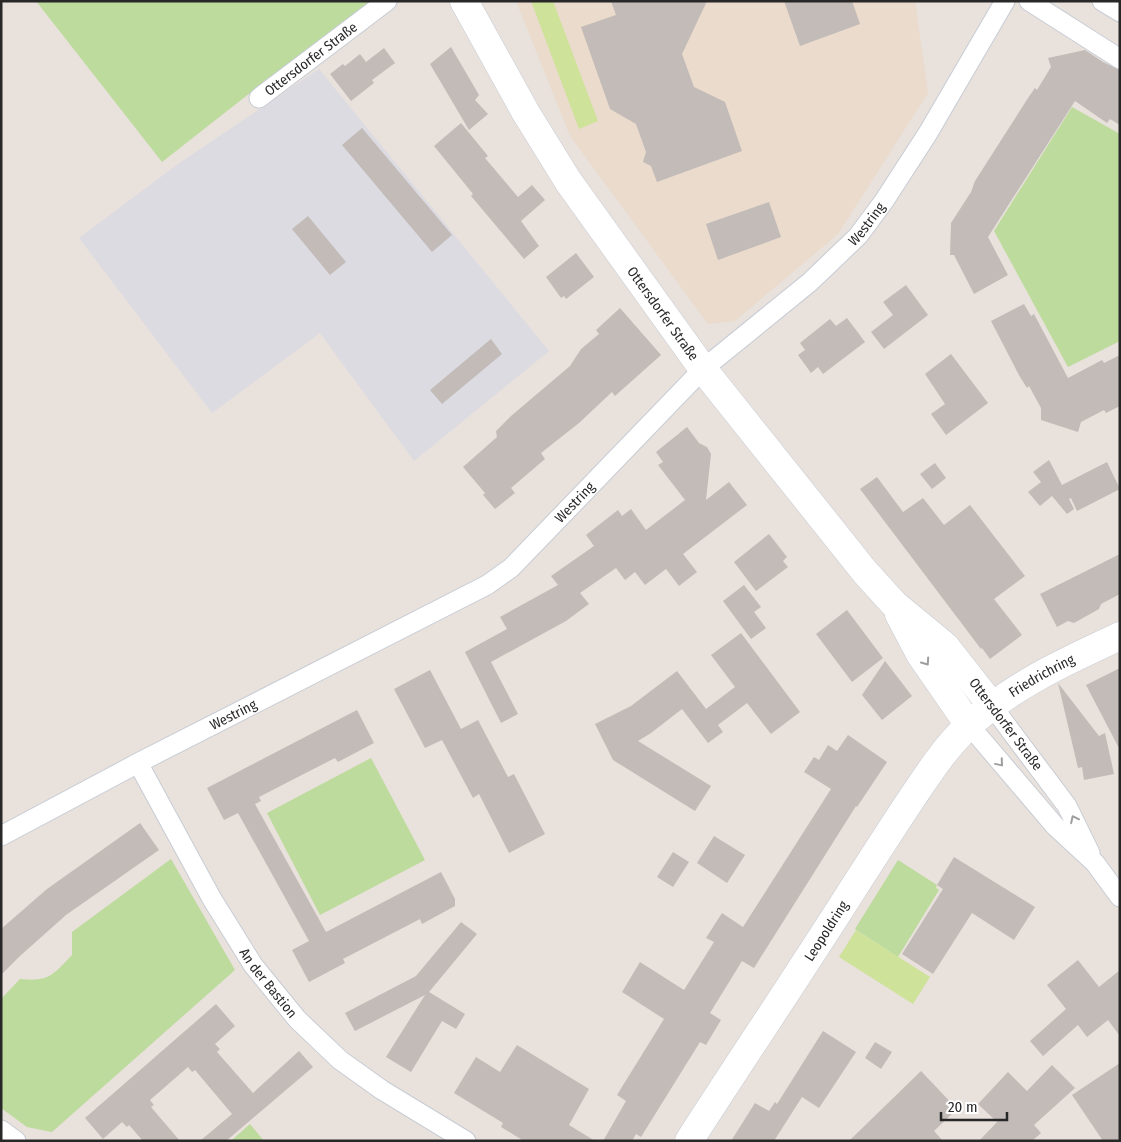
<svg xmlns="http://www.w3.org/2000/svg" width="1121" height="1142" font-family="'Fira Sans Condensed',sans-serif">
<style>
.industrial{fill:#dcdbe2}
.education{fill:#eadbcc}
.green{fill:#bcdb9c}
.pitch{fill:#cee299}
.building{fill:#c2bbb8}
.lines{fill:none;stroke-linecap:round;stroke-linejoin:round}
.street-casing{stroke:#c7ccd5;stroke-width:21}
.secondary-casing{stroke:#c7ccd5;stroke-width:29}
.street{stroke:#fff;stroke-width:19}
.secondary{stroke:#fff;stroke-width:28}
.oneway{stroke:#9e9e9e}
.labels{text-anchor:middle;stroke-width:4.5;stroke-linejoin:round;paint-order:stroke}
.street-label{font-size:14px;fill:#282828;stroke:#fff}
</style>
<rect width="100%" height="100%" fill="#e9e1db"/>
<path class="industrial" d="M 319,69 L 549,351 L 414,461 L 320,333 L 212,413 L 79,238 L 178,164 Z"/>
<path class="education" d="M 516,1 L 915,1 L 928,93 L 838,234 L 735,321 L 708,324 L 570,136 Z"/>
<g class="green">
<path d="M 36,1 L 378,1 L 259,86 L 162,162 Z"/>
<path d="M 1072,107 L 1120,134 L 1120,341 L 1068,367 L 994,231 Z"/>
<path d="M 371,758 L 425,860 L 320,915 L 267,813 Z"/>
<path d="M 171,859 L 235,970 L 52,1132 L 27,1127 L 1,1108 L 1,999 L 20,979 C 49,982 53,975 72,955 L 72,932 Z"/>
<path d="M 898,860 L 937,885 L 936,888 L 939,890 L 898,957 L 855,929 Z"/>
<path d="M 250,1124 L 264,1141 L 231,1141 Z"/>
</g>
<g class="pitch">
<path d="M 531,1 L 553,1 L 598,121 L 579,129 Z"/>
<path d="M 856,930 L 930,977 L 913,1004 L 839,957 Z"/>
</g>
<g class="building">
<path d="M 611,1 L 707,1 L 682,54 L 694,87 L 725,102 L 742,151 L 657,182 L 651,166 L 643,162 L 646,152 L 636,124 L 610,109 L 581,27 L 616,15 Z"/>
<path d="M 784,1 L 852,1 L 860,24 L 800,46 Z"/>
<path d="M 451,47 L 479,95 L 475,100 L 488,114 L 469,130 L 430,64 Z"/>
<path d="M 384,48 L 395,63 L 372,80 L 374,83 L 351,101 L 330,74 L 343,64 L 345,66 L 360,54 L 366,62 Z"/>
<path d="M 1085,50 L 1103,62 L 1120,70 L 1120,125 L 1110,119 L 1107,123 L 1075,101 L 988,237 L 1008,275 L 974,294 L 954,255 L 950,255 L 951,223 L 971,192 L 975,181 L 1028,98 L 1035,88 L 1037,90 L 1051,67 L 1048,58 Z"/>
<path d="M 461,123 L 488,156 L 485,158 L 518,197 L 532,185 L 545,200 L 521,221 L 539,246 L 524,259 L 471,196 L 473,194 L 434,146 Z"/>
<path d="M 362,128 L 452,235 L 432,252 L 342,145 Z"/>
<path d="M 769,202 L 781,237 L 718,260 L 706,224 Z"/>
<path d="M 308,216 L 346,262 L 330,275 L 292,229 Z"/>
<path d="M 576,253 L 594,277 L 566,299 L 564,296 L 561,298 L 546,277 Z"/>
<path d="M 906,285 L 928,315 L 884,349 L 871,332 L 893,315 L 883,302 Z"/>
<path d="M 1024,304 L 1031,316 L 1034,314 L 1068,378 L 1102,360 L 1104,363 L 1120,355 L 1120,406 L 1106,413 L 1104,410 L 1081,422 L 1078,432 L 1041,420 L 1041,408 L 1029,386 L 1027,388 L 1020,377 L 991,321 Z"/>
<path d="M 620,308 L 661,355 L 615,396 L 612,392 L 579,423 L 541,453 L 545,459 L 511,488 L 515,493 L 495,509 L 483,495 L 485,493 L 463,467 L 497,437 L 496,431 L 511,416 L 570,366 L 581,349 L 599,334 L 596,330 Z"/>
<path d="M 847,318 L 865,342 L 823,374 L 818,367 L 811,373 L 798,355 L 805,350 L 800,343 L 830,319 L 836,326 Z"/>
<path d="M 491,339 L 502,354 L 442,404 L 430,390 Z"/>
<path d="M 951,354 L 988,403 L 946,435 L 931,414 L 945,404 L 925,374 Z"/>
<path d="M 687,427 L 699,443 L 707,447 L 711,454 L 706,500 L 729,482 L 747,505 L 683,554 L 697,572 L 679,586 L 666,569 L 645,585 L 635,572 L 625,580 L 616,568 L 580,593 L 589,604 L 566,621 L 491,662 L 518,714 L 501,723 L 465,652 L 507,629 L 500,617 L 558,585 L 551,576 L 594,546 L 586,535 L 618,510 L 622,516 L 631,509 L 646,530 L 685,500 L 658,465 L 663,462 L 656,452 Z"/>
<path d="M 1049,460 L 1062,485 L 1107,462 L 1120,489 L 1077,511 L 1071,498 L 1069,499 L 1074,509 L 1067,514 L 1052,496 L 1040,506 L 1028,492 L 1041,482 L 1033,472 Z"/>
<path d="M 935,463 L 946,478 L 932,489 L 920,474 Z"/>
<path d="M 877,477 L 903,512 L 923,498 L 944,525 L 970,505 L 1025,576 L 994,599 L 1022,635 L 990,659 L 982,648 L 981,649 L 860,489 Z"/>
<path d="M 769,534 L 787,557 L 783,561 L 788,567 L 756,591 L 734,562 Z"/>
<path d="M 1120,554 L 1120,594 L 1101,604 L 1099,609 L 1074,623 L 1068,621 L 1057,627 L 1040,594 Z"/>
<path d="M 744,585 L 761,607 L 754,612 L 766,628 L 751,639 L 723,601 Z"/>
<path d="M 847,610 L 883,658 L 852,682 L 816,634 Z"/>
<path d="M 741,633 L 800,712 L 771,734 L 747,703 L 718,725 L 723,732 L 708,743 L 682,709 L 651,733 L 638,741 L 711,786 L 695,811 L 613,760 L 595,724 L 631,706 L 677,671 L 706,709 L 735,687 L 711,655 Z"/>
<path d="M 885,661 L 912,696 L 882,720 L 862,695 Z"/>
<path d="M 1120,668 L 1120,750 L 1086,685 Z"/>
<path d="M 430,670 L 461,729 L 478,720 L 508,777 L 514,774 L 545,834 L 509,853 L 479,794 L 473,798 L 442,740 L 425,748 L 394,689 Z"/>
<path d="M 1058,683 L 1099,736 L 1105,733 L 1114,774 L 1084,780 L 1082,767 L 1078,768 Z"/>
<path d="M 357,710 L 374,743 L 338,762 L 335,758 L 294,779 L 259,797 L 261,801 L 255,804 L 326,932 L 441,872 L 455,899 L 455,906 L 422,924 L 420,919 L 343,959 L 345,963 L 309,982 L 292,950 L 309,941 L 238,813 L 224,820 L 207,788 Z"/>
<path d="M 848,735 L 887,762 L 857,807 L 856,806 L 754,968 L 742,961 L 710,1013 L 721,1020 L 706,1045 L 700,1042 L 641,1137 L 636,1134 L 632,1141 L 603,1141 L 626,1101 L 617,1095 L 664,1019 L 622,992 L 640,962 L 684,990 L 714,942 L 706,938 L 722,913 L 743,927 L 831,789 L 804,772 L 814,757 L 819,760 L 828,745 L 837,751 Z"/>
<path d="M 140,823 L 159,850 L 66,915 L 20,956 L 1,975 L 1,929 L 47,889 Z"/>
<path d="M 714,836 L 745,855 L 727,883 L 697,863 Z"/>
<path d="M 673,852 L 689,862 L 673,887 L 657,877 Z"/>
<path d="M 954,857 L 1035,907 L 1014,940 L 972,913 L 933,974 L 902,954 L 943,889 L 937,885 Z"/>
<path d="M 461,922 L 477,934 L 429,992 L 465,1014 L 456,1029 L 442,1021 L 411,1072 L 386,1057 L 425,995 L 355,1031 L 345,1013 L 416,976 Z"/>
<path d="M 1078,960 L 1099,987 L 1120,970 L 1120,1036 L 1108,1020 L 1087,1037 L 1078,1025 L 1043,1056 L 1030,1041 L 1066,1009 L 1047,985 Z"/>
<path d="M 216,1004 L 235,1026 L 215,1044 L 220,1049 L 217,1052 L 253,1093 L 299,1051 L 313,1067 L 226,1141 L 200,1141 L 232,1114 L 195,1070 L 192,1072 L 188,1067 L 150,1100 L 154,1105 L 151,1107 L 180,1141 L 143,1141 L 129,1125 L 127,1127 L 122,1122 L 103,1139 L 85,1118 Z"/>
<path d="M 823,1031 L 856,1052 L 819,1108 L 802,1097 L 774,1141 L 731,1141 L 755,1103 L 769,1111 L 775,1102 L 777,1104 Z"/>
<path d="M 875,1042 L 892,1052 L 881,1069 L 865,1058 Z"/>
<path d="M 517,1045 L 589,1089 L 569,1125 L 595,1141 L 524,1141 L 501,1127 L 503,1123 L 454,1093 L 476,1057 L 500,1072 Z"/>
<path d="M 1120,1063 L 1120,1141 L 1103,1141 L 1072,1095 Z"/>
<path d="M 1052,1065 L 1075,1088 L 1034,1125 L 1041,1133 L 1032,1141 L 979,1141 L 997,1122 L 978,1104 L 1008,1072 L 1027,1091 Z"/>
<path d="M 921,1071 L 957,1109 L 934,1131 L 943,1141 L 849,1141 Z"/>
</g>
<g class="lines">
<g class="street-casing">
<g id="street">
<path d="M 1029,1 L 1120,59"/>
<path d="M 1102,1 L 1120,12"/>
<path id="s1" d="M 259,98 L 387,1"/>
<path d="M 992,706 L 1067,806 L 1090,853"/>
<path d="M 969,725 L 1055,826 L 1095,863 L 1120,897"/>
<path id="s2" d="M 138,763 L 212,899 L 253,965 L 297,1019 L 340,1060 L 382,1090 L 466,1141"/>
<path id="s3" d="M 1,836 L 138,763 L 487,585 L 511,568 L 703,369 L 810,282 L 858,236 L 884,201 L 928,133 L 1005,1"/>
<path d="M 1,1130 L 16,1141"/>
</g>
</g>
<g class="secondary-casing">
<g id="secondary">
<path id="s4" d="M 464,1 L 526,113 L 568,181 L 703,369 L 865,572 L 894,604 L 945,646 L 992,706"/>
<path d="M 899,614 L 920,654 L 969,725"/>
<path id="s5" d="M 689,1141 C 745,1054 803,968 858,881 C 876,853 894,825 912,798 C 929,773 945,748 967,727 C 1011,686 1066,661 1120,636"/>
</g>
</g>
<use href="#street" class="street"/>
<use href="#secondary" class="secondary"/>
</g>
<defs><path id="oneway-chevron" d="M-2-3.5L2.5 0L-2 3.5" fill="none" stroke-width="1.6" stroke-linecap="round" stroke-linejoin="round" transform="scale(1.25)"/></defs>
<g class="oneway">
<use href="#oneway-chevron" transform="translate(926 662) rotate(55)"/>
<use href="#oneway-chevron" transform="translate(1000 763) rotate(50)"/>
<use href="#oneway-chevron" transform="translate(1074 819) rotate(-116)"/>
</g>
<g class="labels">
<g class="street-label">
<text dy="5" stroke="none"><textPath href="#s1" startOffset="65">Ottersdorfer Straße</textPath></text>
<text dy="5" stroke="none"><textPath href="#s3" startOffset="1072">Westring</textPath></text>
<text dy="5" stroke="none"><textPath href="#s4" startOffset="371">Ottersdorfer Straße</textPath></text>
<text dy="5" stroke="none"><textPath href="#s3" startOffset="668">Westring</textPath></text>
<text dy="5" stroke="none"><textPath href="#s5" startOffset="590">Friedrichring</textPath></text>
<text dy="5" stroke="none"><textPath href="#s3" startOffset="262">Westring</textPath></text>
<text transform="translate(1006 724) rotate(53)" y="5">Ottersdorfer Straße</text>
<text dy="5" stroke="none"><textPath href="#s5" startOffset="251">Leopoldring</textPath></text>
<text dy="5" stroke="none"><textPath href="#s2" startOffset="256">An der Bastion</textPath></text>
</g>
</g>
<rect width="1121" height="1142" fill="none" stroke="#282828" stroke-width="5"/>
<path d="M941 1112v8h66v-8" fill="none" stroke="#282828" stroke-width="2.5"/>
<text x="948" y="1112" font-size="15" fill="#282828" stroke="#ffffff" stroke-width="4" paint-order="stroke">20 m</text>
</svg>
